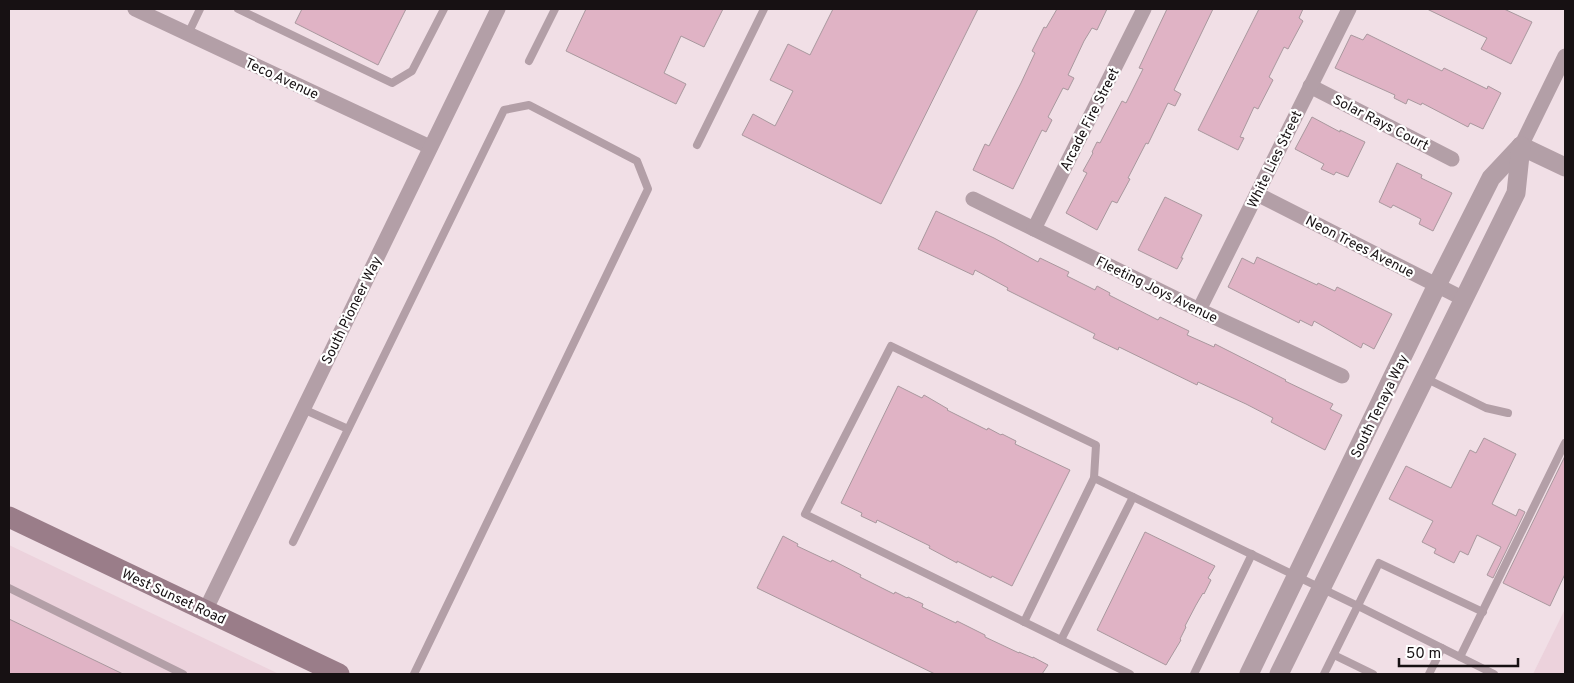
<svg xmlns="http://www.w3.org/2000/svg" width="1574" height="683" font-family="Overpass,sans-serif">
<style>
.built{fill:#ecd2dc}
.building{fill:#e0b3c5;stroke:#a9989e}
.lines{fill:none;stroke-linecap:round;stroke-linejoin:round}
.service{stroke:#b39fa7;stroke-width:8}
.minor{stroke:#b39fa7;stroke-width:15}
.tertiary{stroke:#b39fa7;stroke-width:19}
.secondary{stroke:#9a7d89;stroke-width:21}
.labels{text-anchor:middle;stroke-width:4.5;stroke-linejoin:round;paint-order:stroke}
.street-label{font-size:14px;fill:#171113;stroke:#fff}
</style>
<rect width="100%" height="100%" fill="#f1dfe6"/>
<g class="built">
<path d="M 9,545 L 279,674 L 9,674 Z"/>
<path d="M 1565,609 L 1565,674 L 1533,674 Z"/>
</g>
<g class="building">
<path d="M 302,9 L 406,9 L 378,65 L 295,23 Z"/>
<path d="M 586,9 L 723,9 L 704,47 L 681,36 L 664,73 L 686,84 L 676,104 L 566,51 Z"/>
<path d="M 833,9 L 978,9 L 881,204 L 742,135 L 753,114 L 775,126 L 793,91 L 770,80 L 788,44 L 810,55 Z"/>
<path d="M 1057,9 L 1107,9 L 1097,30 L 1092,28 L 1084,41 L 1068,75 L 1074,78 L 1068,90 L 1063,88 L 1048,117 L 1052,120 L 1046,132 L 1042,130 L 1013,189 L 973,170 L 985,144 L 989,146 L 1021,83 L 1035,53 L 1032,51 L 1044,27 L 1046,28 Z"/>
<path d="M 1167,9 L 1213,9 L 1174,90 L 1181,94 L 1175,106 L 1168,103 L 1148,144 L 1146,143 L 1128,178 L 1130,179 L 1117,203 L 1112,201 L 1097,230 L 1066,213 L 1087,173 L 1083,171 L 1093,153 L 1092,152 L 1097,142 L 1100,143 L 1122,101 L 1126,103 L 1143,69 L 1139,68 Z"/>
<path d="M 1259,9 L 1303,9 L 1299,18 L 1303,21 L 1288,49 L 1284,47 L 1269,77 L 1273,80 L 1258,109 L 1254,107 L 1240,137 L 1244,138 L 1238,150 L 1198,130 Z"/>
<path d="M 1427,9 L 1504,9 L 1532,22 L 1511,64 L 1481,49 L 1487,38 Z"/>
<path d="M 1367,34 L 1442,71 L 1444,68 L 1487,89 L 1488,86 L 1501,93 L 1483,129 L 1470,123 L 1468,127 L 1422,103 L 1421,105 L 1408,99 L 1406,104 L 1394,98 L 1395,95 L 1335,68 L 1351,35 L 1363,40 Z"/>
<path d="M 1312,117 L 1340,132 L 1340,130 L 1365,142 L 1348,177 L 1336,172 L 1334,175 L 1321,169 L 1324,164 L 1295,149 Z"/>
<path d="M 1397,163 L 1422,175 L 1421,178 L 1452,193 L 1433,231 L 1419,224 L 1421,219 L 1393,205 L 1391,208 L 1379,202 Z"/>
<path d="M 1165,197 L 1202,215 L 1181,258 L 1183,258 L 1177,269 L 1138,250 Z"/>
<path d="M 936,211 L 994,238 L 1038,262 L 1040,258 L 1069,272 L 1067,276 L 1095,290 L 1097,286 L 1110,293 L 1109,295 L 1158,320 L 1160,317 L 1189,331 L 1187,335 L 1214,347 L 1215,344 L 1286,380 L 1285,381 L 1333,404 L 1330,409 L 1342,415 L 1325,450 L 1271,422 L 1273,418 L 1246,404 L 1198,382 L 1197,385 L 1119,347 L 1118,350 L 1093,338 L 1095,334 L 1007,290 L 1008,288 L 975,270 L 973,275 L 918,249 Z"/>
<path d="M 1257,257 L 1317,285 L 1318,283 L 1335,291 L 1337,287 L 1392,314 L 1374,349 L 1363,343 L 1361,348 L 1314,321 L 1312,326 L 1300,320 L 1299,323 L 1228,287 L 1242,258 L 1254,264 Z"/>
<path d="M 898,386 L 922,398 L 924,395 L 948,409 L 947,410 L 987,430 L 988,428 L 1001,435 L 1002,434 L 1016,441 L 1015,444 L 1070,470 L 1012,586 L 992,576 L 991,578 L 957,561 L 957,563 L 929,548 L 930,546 L 877,520 L 876,523 L 861,516 L 862,513 L 841,503 Z"/>
<path d="M 1484,438 L 1516,454 L 1492,504 L 1516,516 L 1519,509 L 1525,512 L 1493,578 L 1487,575 L 1501,547 L 1477,535 L 1468,555 L 1460,551 L 1454,563 L 1434,553 L 1436,549 L 1422,542 L 1433,521 L 1389,499 L 1406,466 L 1451,488 L 1470,450 L 1476,453 Z"/>
<path d="M 1565,456 L 1565,574 L 1550,606 L 1503,583 Z"/>
<path d="M 1145,532 L 1215,566 L 1208,578 L 1211,580 L 1204,594 L 1203,593 L 1196,605 L 1185,626 L 1186,627 L 1180,639 L 1181,640 L 1166,665 L 1097,630 Z"/>
<path d="M 783,536 L 798,544 L 797,546 L 831,562 L 832,560 L 861,575 L 860,577 L 894,594 L 895,592 L 907,598 L 908,597 L 923,604 L 922,607 L 956,623 L 957,621 L 985,635 L 985,637 L 1019,653 L 1019,652 L 1033,658 L 1033,657 L 1048,665 L 1042,674 L 935,674 L 757,588 Z"/>
<path d="M 9,619 L 123,674 L 9,674 Z"/>
</g>
<g class="lines">
<g class="service">
<path d="M 238,9 L 392,83 L 412,71 L 444,9"/>
<path d="M 188,34 L 200,9"/>
<path d="M 529,61 L 555,9"/>
<path d="M 697,145 L 764,9"/>
<path d="M 1425,378 L 1486,408 L 1508,413"/>
<path d="M 303,409 L 348,429"/>
<path d="M 293,542 L 504,110 L 529,105 L 637,161 L 648,189 L 414,674"/>
<path d="M 9,588 L 183,674"/>
<path d="M 1024,622 L 1094,478"/>
<path d="M 1061,640 L 1133,497"/>
<path d="M 1334,655 L 1373,674"/>
<path d="M 1460,657 L 1565,443"/>
<path d="M 1130,674 L 805,514 L 891,346 L 1096,445 L 1094,478 L 1358,606 L 1494,674"/>
<path d="M 1194,674 L 1252,554"/>
<path d="M 1324,674 L 1379,563 L 1483,612"/>
<path d="M 1429,674 L 1442,648"/>
</g>
<g class="minor">
<path d="M 135,9 L 430,147"/>
<path d="M 1310,86 L 1452,159"/>
<path d="M 1521,146 L 1565,56"/>
<path d="M 1257,194 L 1464,299"/>
<path d="M 973,199 L 1199,310 L 1342,376"/>
<path d="M 1034,229 L 1144,9"/>
<path d="M 1199,310 L 1349,9"/>
<path d="M 205,611 L 498,9"/>
</g>
<g class="tertiary">
<path d="M 1521,146 L 1565,167"/>
<path d="M 1249,674 L 1437,285 L 1491,178 L 1521,146"/>
<path d="M 1279,674 L 1516,193 L 1521,146"/>
</g>
<path class="secondary" d="M 9,517 L 339,674"/>
</g>
<g class="labels">
<g class="street-label">
<text transform="translate(282 78) rotate(25)" y="5">Teco Avenue</text>
<text transform="translate(1089 119) rotate(-63)" y="5">Arcade Fire Street</text>
<text transform="translate(1381 122) rotate(27)" y="5">Solar Rays Court</text>
<text transform="translate(1274 159) rotate(-64)" y="5">White Lies Street</text>
<text transform="translate(1360 246) rotate(27)" y="5">Neon Trees Avenue</text>
<text transform="translate(1157 289) rotate(26)" y="5">Fleeting Joys Avenue</text>
<text transform="translate(351 310) rotate(-64)" y="5">South Pioneer Way</text>
<text transform="translate(1379 406) rotate(-64)" y="5">South Tenaya Way</text>
<text transform="translate(174 596) rotate(25)" y="5">West Sunset Road</text>
</g>
</g>
<rect width="1574" height="683" fill="none" stroke="#171113" stroke-width="20"/>
<path d="M1399 658v8h119v-8" fill="none" stroke="#171113" stroke-width="2.5"/>
<text x="1406" y="658" font-size="15" fill="#171113" stroke="#ffffff" stroke-width="4" paint-order="stroke">50 m</text>
</svg>
